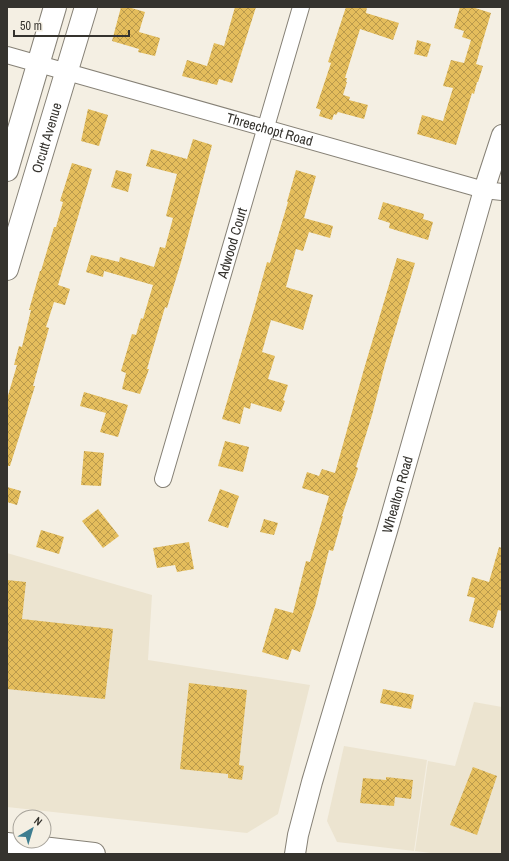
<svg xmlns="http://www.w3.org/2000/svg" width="509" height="861" font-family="'Archivo Narrow',sans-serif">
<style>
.built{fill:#ece4d0}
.building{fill:url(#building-cross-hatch)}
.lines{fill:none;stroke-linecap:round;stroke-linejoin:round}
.minor-casing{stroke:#868176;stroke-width:18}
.tertiary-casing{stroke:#868176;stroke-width:22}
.secondary-casing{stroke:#868176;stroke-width:24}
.trunk-casing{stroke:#868176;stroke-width:24}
.minor{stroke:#fff;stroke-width:16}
.tertiary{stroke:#fff;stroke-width:20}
.secondary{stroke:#fff;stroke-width:22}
.trunk{stroke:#fff;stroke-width:22}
.labels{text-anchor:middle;stroke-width:3;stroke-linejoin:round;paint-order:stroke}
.street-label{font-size:14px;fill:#35332e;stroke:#f4efe3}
</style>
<defs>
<pattern id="building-cross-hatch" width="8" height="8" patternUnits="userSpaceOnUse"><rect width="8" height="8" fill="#e4bd5c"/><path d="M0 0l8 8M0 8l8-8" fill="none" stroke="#ba9a4c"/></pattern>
</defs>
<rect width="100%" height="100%" fill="#f4efe3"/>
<g class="built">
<path d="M 7,553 L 152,595 L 148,660 L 310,685 L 278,814 L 247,833 L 7,807 Z"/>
<path d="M 474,702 L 502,707 L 502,854 L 439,854 L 415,851 L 428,761 L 455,766 Z"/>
<path d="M 344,746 L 427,760 L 414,851 L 337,842 L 327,821 Z"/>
</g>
<g class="building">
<path d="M 121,7 L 128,7 L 145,12 L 139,32 L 160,38 L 155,56 L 138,52 L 139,49 L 112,41 Z"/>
<path d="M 235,7 L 256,7 L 232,83 L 219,79 L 217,85 L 182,76 L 187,60 L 207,66 L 214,43 L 224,46 Z"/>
<path d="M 346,7 L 367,7 L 366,13 L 399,23 L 393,40 L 360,29 L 345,78 L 347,78 L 346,82 L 347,82 L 343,95 L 350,97 L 349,100 L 368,105 L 364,119 L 338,112 L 336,115 L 334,114 L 332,120 L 319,116 L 321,110 L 316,108 L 331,63 L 328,62 Z"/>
<path d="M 460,7 L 472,7 L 491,13 L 476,64 L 483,66 L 478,82 L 477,82 L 474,94 L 472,93 L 456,145 L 417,134 L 422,115 L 443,121 L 453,88 L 443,86 L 451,60 L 464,63 L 471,40 L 462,37 L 464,31 L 454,28 Z"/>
<path d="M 417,40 L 431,44 L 427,57 L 414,54 Z"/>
<path d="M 88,109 L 108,115 L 99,146 L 81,141 Z"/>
<path d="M 193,139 L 212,145 L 181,262 L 167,308 L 165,307 L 147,369 L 149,369 L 140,394 L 122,389 L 126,373 L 121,371 L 132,334 L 136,335 L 141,318 L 143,319 L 153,285 L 104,271 L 103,277 L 86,272 L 91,255 L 119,262 L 120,257 L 154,267 L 160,247 L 165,248 L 173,218 L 166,216 L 177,174 L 146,166 L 151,149 L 187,159 Z"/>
<path d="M 72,163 L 92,169 L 58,285 L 70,289 L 65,305 L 54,302 L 46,327 L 49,328 L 33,386 L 35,386 L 10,466 L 7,466 L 7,399 L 17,365 L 14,365 L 19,346 L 22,347 L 31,310 L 29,310 L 40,271 L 41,271 L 54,227 L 56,227 L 63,202 L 60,201 Z"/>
<path d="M 116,170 L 132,174 L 128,192 L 111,187 Z"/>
<path d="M 296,170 L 316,176 L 304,218 L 333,226 L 330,238 L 309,232 L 303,251 L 296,249 L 286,287 L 313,295 L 303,330 L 271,320 L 262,352 L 275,356 L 268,379 L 288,385 L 283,400 L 285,401 L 281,412 L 251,403 L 250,409 L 244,407 L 240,424 L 222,419 L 255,306 L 267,262 L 270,263 L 288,202 L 287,202 Z"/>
<path d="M 383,202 L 424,214 L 423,219 L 433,222 L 428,240 L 389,228 L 390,223 L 378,219 Z"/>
<path d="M 397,258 L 415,263 L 385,364 L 372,415 L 356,467 L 358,468 L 342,516 L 343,516 L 333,551 L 329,550 L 315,606 L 300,652 L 292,649 L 288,660 L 262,652 L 275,608 L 293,613 L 306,561 L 310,562 L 329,496 L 302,488 L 307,472 L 319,476 L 322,469 L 335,473 L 364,369 Z"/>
<path d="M 84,392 L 128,405 L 118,437 L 100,432 L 106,413 L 80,406 Z"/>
<path d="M 225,441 L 249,447 L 243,472 L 218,466 Z"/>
<path d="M 84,451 L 104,453 L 101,486 L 81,485 Z"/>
<path d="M 7,487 L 21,491 L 17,505 L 7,502 Z"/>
<path d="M 220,489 L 239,496 L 228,528 L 208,521 Z"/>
<path d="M 98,509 L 119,536 L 103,548 L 82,521 Z"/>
<path d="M 264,519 L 278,523 L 274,535 L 260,532 Z"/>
<path d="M 41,530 L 64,537 L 59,554 L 36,547 Z"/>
<path d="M 189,542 L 194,569 L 177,572 L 175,565 L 157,568 L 153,548 Z"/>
<path d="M 499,547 L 502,548 L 502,611 L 498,610 L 493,628 L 469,621 L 475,598 L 467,596 L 472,577 L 489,582 Z"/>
<path d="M 7,580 L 26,582 L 22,619 L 113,629 L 105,699 L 7,689 Z"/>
<path d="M 189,683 L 247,690 L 239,765 L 244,766 L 242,780 L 228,778 L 228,774 L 180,769 Z"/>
<path d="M 383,689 L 414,695 L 411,709 L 380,703 Z"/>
<path d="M 473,767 L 497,776 L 477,835 L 450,825 Z"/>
<path d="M 386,777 L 413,780 L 411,799 L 395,797 L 394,806 L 360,803 L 363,778 L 386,780 Z"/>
</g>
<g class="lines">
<g class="minor-casing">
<g id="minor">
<path id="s1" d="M 7,55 L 484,190 L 502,192"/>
<path id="s2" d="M 163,479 L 301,7"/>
</g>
</g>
<g class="tertiary-casing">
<g id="tertiary">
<path id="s3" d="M 295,854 L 298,835 L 312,782 L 387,531 L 484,190 L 502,135"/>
</g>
</g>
<g class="secondary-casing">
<g id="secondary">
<path d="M 7,170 L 55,7"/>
<path id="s4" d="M 7,269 L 86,7"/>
</g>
</g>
<g class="trunk-casing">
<path id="trunk" d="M 7,844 L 94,854"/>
</g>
<use href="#minor" class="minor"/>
<use href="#tertiary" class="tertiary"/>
<use href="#secondary" class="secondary"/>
<use href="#trunk" class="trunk"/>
</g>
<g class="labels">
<g class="street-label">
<text dy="5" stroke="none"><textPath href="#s1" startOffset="273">Threechopt Road</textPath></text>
<text dy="5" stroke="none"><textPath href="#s4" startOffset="137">Orcutt Avenue</textPath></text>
<text dy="5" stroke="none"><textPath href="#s2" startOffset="246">Adwood Court</textPath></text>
<text dy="5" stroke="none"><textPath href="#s3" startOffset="374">Whealton Road</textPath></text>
</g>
</g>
<rect width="509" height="861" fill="none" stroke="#35332e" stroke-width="16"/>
<g transform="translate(32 829) rotate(38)"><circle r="19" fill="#f4efe3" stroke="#a8a49b"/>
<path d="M0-3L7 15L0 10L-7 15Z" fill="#3d7d90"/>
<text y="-6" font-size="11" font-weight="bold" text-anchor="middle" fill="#35332e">N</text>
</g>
<path d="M14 30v6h115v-6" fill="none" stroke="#35332e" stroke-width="2"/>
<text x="20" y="30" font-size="12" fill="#35332e" stroke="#f4efe3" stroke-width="3" paint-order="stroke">50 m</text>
</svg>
